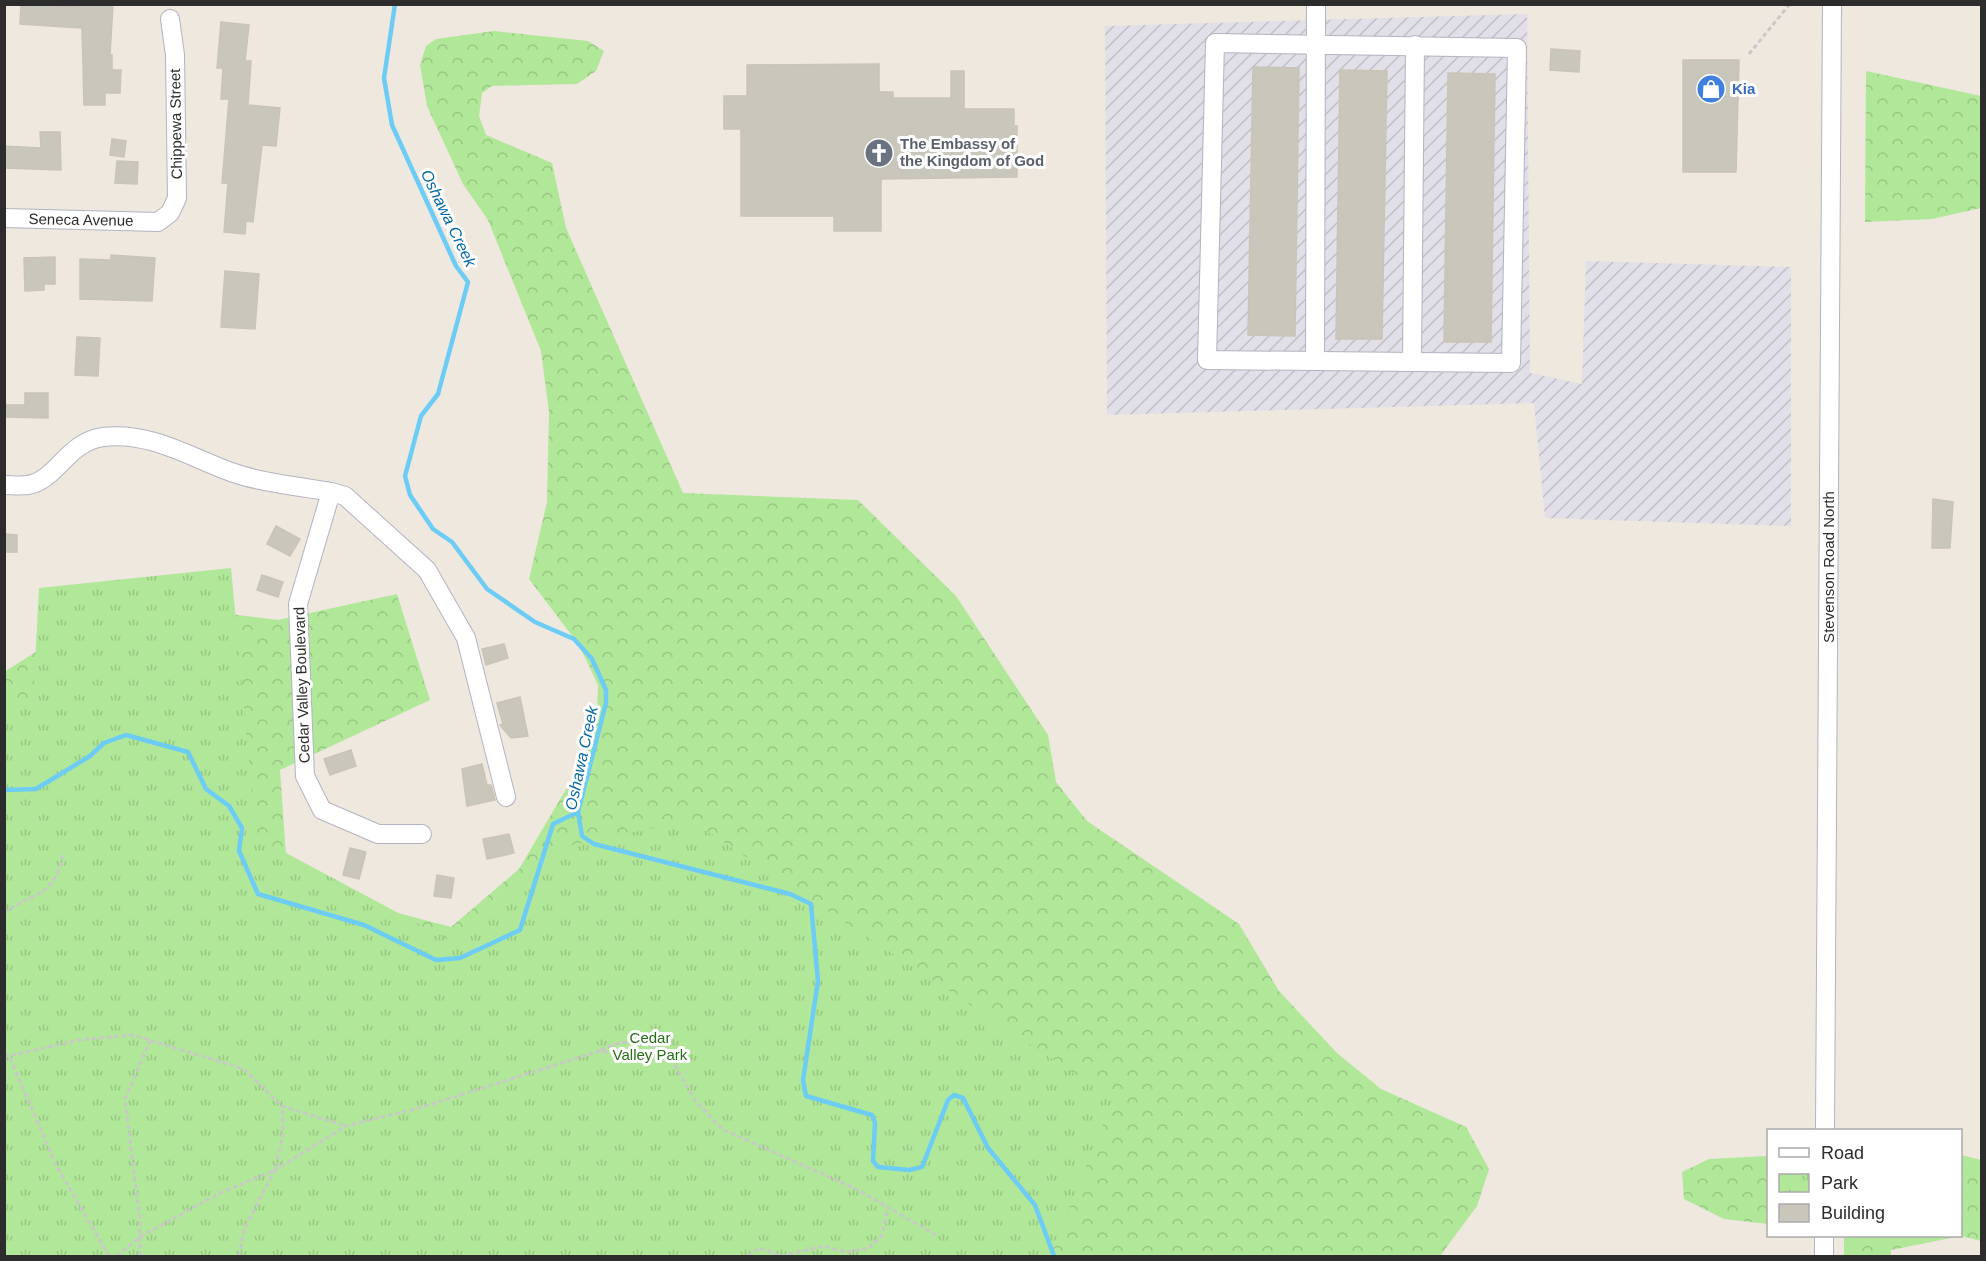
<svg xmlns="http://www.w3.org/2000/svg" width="1986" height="1261" font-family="Arial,sans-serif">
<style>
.industrial{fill:url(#industrial-furrows)}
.forest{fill:url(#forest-crowns)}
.park{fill:url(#park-tufts)}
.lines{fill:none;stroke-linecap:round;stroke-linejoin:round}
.stream{stroke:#6cccf5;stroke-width:4.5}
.building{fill:#c9c6bc;stroke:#cac4b7;stroke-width:1.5}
.minor-casing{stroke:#b2b4c0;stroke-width:20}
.path{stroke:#c8c8c8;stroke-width:3;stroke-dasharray:4.5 3;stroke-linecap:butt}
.minor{stroke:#fff;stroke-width:18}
.labels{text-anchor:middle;stroke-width:6;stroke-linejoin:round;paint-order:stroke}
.shop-label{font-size:15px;font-weight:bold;fill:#366cbe;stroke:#fff;text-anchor:start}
.street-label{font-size:15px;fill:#2c2c2c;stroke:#fff}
.worship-label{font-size:15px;font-weight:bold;fill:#5b616d;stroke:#fff;text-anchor:start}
.park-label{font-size:15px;fill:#266f17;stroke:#fff}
.water-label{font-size:16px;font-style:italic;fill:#076aa6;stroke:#fff}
</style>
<defs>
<pattern id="industrial-furrows" width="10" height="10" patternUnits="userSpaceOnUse" patternTransform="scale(1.5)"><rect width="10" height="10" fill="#e1dfe7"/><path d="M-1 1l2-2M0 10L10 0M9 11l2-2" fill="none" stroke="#c1c0c6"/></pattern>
<pattern id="forest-crowns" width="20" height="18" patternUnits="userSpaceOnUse" patternTransform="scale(1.5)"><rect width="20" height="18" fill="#b1e798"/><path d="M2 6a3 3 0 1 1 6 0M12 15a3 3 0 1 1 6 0" fill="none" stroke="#98c683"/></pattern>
<pattern id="park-tufts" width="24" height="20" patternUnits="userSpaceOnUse" patternTransform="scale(1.5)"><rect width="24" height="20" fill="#b1e798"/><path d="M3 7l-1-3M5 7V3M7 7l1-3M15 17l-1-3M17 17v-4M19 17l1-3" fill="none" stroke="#98c683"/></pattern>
</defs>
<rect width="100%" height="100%" fill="#eee8de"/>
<path class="industrial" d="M 1527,14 L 1530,373 L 1582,384 L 1586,261 L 1791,267 L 1791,526 L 1545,518 L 1534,403 L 1107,415 L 1105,26 Z"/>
<g class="forest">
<path d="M 494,31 L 588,41 L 604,51 L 596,71 L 577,84 L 492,86 L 482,93 L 479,116 L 486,135 L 552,163 L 566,228 L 683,493 L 858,500 L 956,596 L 1048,735 L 1056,782 L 1087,821 L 1239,924 L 1279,991 L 1337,1053 L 1381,1089 L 1466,1127 L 1489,1169 L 1477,1206 L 1440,1256 L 256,1256 L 4,998 L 4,672 L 66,633 L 136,602 L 278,620 L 397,594 L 430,700 L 280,770 L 288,884 L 451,927 L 519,869 L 585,757 L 597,717 L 598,685 L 579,645 L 529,579 L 547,502 L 549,412 L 541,351 L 488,220 L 463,184 L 427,106 L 420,65 L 426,46 L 436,39 Z"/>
<path d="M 1866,71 L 1981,96 L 1981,208 L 1932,219 L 1865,222 Z"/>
<path d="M 1961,1155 L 1981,1160 L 1981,1241 L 1961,1236 L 1891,1250 L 1891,1256 L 1844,1256 L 1844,1236 L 1960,1236 Z"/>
<path d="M 1768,1156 L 1768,1224 L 1724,1219 L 1684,1199 L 1682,1172 L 1709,1159 Z"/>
</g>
<path class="park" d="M 231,568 L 256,837 L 447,939 L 521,882 L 559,848 L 690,820 L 1113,1099 L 1050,1256 L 5,1256 L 5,705 L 33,704 L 39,588 Z"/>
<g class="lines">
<g class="stream">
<path d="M 395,4 L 384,78 L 392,125 L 456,266 L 468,282 L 438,394 L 421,416 L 405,476 L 410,495 L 433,529 L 452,542 L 487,589 L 535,622 L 574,639 L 592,659 L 606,690 L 606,703 L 578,812 L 582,836 L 594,844 L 790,894 L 811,904 L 818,981 L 803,1080 L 806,1096 L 872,1115 L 875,1123 L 873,1161 L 878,1167 L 909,1170 L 922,1167 L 948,1100 L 954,1095 L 963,1098 L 988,1148 L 1035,1205 L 1054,1256"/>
<path d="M 4,790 L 36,789 L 90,756 L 104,743 L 126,735 L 188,752 L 206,789 L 229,806 L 242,828 L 239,851 L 258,894 L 364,925 L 436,960 L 460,958 L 520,930 L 553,824 L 578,812"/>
</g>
</g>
<g class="building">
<path d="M 21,4 L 83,7 L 84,4 L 113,4 L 110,55 L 112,55 L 112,70 L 121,70 L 120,93 L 105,93 L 105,105 L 84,105 L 82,28 L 20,24 Z"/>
<path d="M 221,22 L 249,25 L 245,61 L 251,61 L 248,105 L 280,108 L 276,146 L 262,145 L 253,222 L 246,221 L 245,234 L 224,232 L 228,183 L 222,183 L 229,99 L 221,99 L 223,68 L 217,68 Z"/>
<path d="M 1551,49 L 1580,51 L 1579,72 L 1550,70 Z"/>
<path d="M 1683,60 L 1739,60 L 1736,172 L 1683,172 Z"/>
<path d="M 879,64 L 879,92 L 893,92 L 893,98 L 951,98 L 951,71 L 964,71 L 964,109 L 1014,109 L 1014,126 L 1017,126 L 1017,177 L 881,179 L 881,231 L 834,231 L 834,216 L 741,216 L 741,129 L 724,129 L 724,96 L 747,96 L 747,65 Z"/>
<path d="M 1253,67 L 1299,68 L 1295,336 L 1248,335 Z"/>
<path d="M 1340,70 L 1387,71 L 1382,339 L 1336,339 Z"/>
<path d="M 1448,73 L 1495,74 L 1491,342 L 1444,342 Z"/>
<path d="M 40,132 L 60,132 L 61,170 L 4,168 L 4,146 L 41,148 Z"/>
<path d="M 112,139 L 126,141 L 124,157 L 110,155 Z"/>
<path d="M 117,161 L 138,162 L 137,184 L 115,183 Z"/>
<path d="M 111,255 L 155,258 L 152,301 L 80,299 L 80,259 L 111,260 Z"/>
<path d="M 55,257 L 55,284 L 44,284 L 44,290 L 25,291 L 24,258 Z"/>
<path d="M 225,271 L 259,274 L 255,329 L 221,327 Z"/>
<path d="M 77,337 L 100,338 L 98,376 L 75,375 Z"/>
<path d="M 25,393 L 48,393 L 48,418 L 4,417 L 4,405 L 25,405 Z"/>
<path d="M 1933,499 L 1953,502 L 1950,548 L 1932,548 Z"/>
<path d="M 276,526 L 300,539 L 290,556 L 267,544 Z"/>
<path d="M 4,534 L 17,535 L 17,552 L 4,552 Z"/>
<path d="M 262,575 L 283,582 L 278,597 L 257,590 Z"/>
<path d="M 504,644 L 508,658 L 486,665 L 482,649 Z"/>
<path d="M 520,697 L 528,736 L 511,738 L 500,725 L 503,724 L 497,703 Z"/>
<path d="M 351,750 L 356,766 L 330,775 L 324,759 Z"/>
<path d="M 482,764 L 487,785 L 491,785 L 495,800 L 467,806 L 462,769 Z"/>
<path d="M 509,834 L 514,853 L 487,859 L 483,839 Z"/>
<path d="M 350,848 L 366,852 L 359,879 L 343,875 Z"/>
<path d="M 437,875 L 454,878 L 451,898 L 434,896 Z"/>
</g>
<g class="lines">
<g class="minor-casing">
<g id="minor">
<path d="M 1215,43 L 1517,48 L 1511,363 L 1207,360 Z"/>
<path d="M 4,218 L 158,222 L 170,213 L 177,198 L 175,55 L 170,19"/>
<path d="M 1315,361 L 1316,4"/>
<path d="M 1412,362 L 1415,45"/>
<path d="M 4,485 C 12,485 20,486 28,485 C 56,481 67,442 103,437 C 149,431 190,457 231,472 C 262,483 298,486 331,492"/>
<path d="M 422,834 L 378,834 L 322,810 L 305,776 L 298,604 L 331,492 L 345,496 L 427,570 L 466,638 L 506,797"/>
<path d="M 1825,1130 L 1832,4"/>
<path d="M 1824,1256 L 1824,1236"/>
</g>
</g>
<g class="path">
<path d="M 1749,54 L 1789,5"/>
<path d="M 4,913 C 37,890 54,898 64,852"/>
<path d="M 601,1050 C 626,1037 654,1039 672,1060"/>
<path d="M 4,1057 L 79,1040 L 133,1035 L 244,1069 L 282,1106 L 346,1126"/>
<path d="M 10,1058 L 56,1165 L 109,1256"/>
<path d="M 117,1256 L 140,1237 L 222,1192 L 275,1170 L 346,1126 L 419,1108 L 600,1051 L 672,1060 L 695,1100 L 722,1129 L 856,1189 L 936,1235"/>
<path d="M 140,1256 L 140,1222 L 125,1099 L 150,1041"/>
<path d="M 239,1256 L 244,1229 L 275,1170 L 283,1132 L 282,1106"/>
<path d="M 695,1256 L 701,1256"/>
<path d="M 748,1256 L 759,1248 L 781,1256 L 824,1246 L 845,1252 L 869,1248 L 882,1235 L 888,1207"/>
</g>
<use href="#minor" class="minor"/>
</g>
<defs>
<g id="shop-disc" transform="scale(1.5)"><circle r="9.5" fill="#3f7fe0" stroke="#fff"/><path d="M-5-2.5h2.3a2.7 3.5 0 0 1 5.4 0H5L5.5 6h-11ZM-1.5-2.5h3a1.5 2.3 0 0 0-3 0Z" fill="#fff"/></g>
<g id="church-disc" transform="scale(1.5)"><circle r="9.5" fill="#6b7280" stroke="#fff"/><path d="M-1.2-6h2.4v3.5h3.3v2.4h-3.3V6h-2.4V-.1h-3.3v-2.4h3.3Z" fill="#fff"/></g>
</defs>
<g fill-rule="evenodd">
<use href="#shop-disc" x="1711" y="89"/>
<use href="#church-disc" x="879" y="153"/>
</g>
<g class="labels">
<g class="shop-label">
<text x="1732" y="94">Kia</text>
</g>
<g class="street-label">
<text transform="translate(176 124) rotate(-91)" y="5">Chippewa Street</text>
<text transform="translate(81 220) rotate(1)" y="5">Seneca Avenue</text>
<text transform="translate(1829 567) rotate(-90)" y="5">Stevenson Road North</text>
<text transform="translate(302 685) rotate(-92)" y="5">Cedar Valley Boulevard</text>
</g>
<g class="worship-label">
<text x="900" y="149">The Embassy of<tspan x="900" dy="17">the Kingdom of God</tspan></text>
</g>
<g class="park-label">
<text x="650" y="1043">Cedar<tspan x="650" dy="17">Valley Park</tspan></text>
</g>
<g class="water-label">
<text transform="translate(449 218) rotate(64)" y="6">Oshawa Creek</text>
<text transform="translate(581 758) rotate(-78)" y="6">Oshawa Creek</text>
</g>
</g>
<rect width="1986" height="1261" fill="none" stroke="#2c2c2c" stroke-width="12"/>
<rect x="1767" y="1129" width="195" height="108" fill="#ffffff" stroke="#ababab" stroke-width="1.5"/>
<rect x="1779" y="1148" width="30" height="9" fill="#ffffff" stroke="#ababab" stroke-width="1.5"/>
<text x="1821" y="1159" font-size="18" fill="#2c2c2c">Road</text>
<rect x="1779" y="1174" width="30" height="18" fill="url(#park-tufts)" stroke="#ababab" stroke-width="1.5"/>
<text x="1821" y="1189" font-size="18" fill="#2c2c2c">Park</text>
<rect x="1779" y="1204" width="30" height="18" fill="#c9c6bc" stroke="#ababab" stroke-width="1.5"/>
<text x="1821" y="1219" font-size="18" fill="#2c2c2c">Building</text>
</svg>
